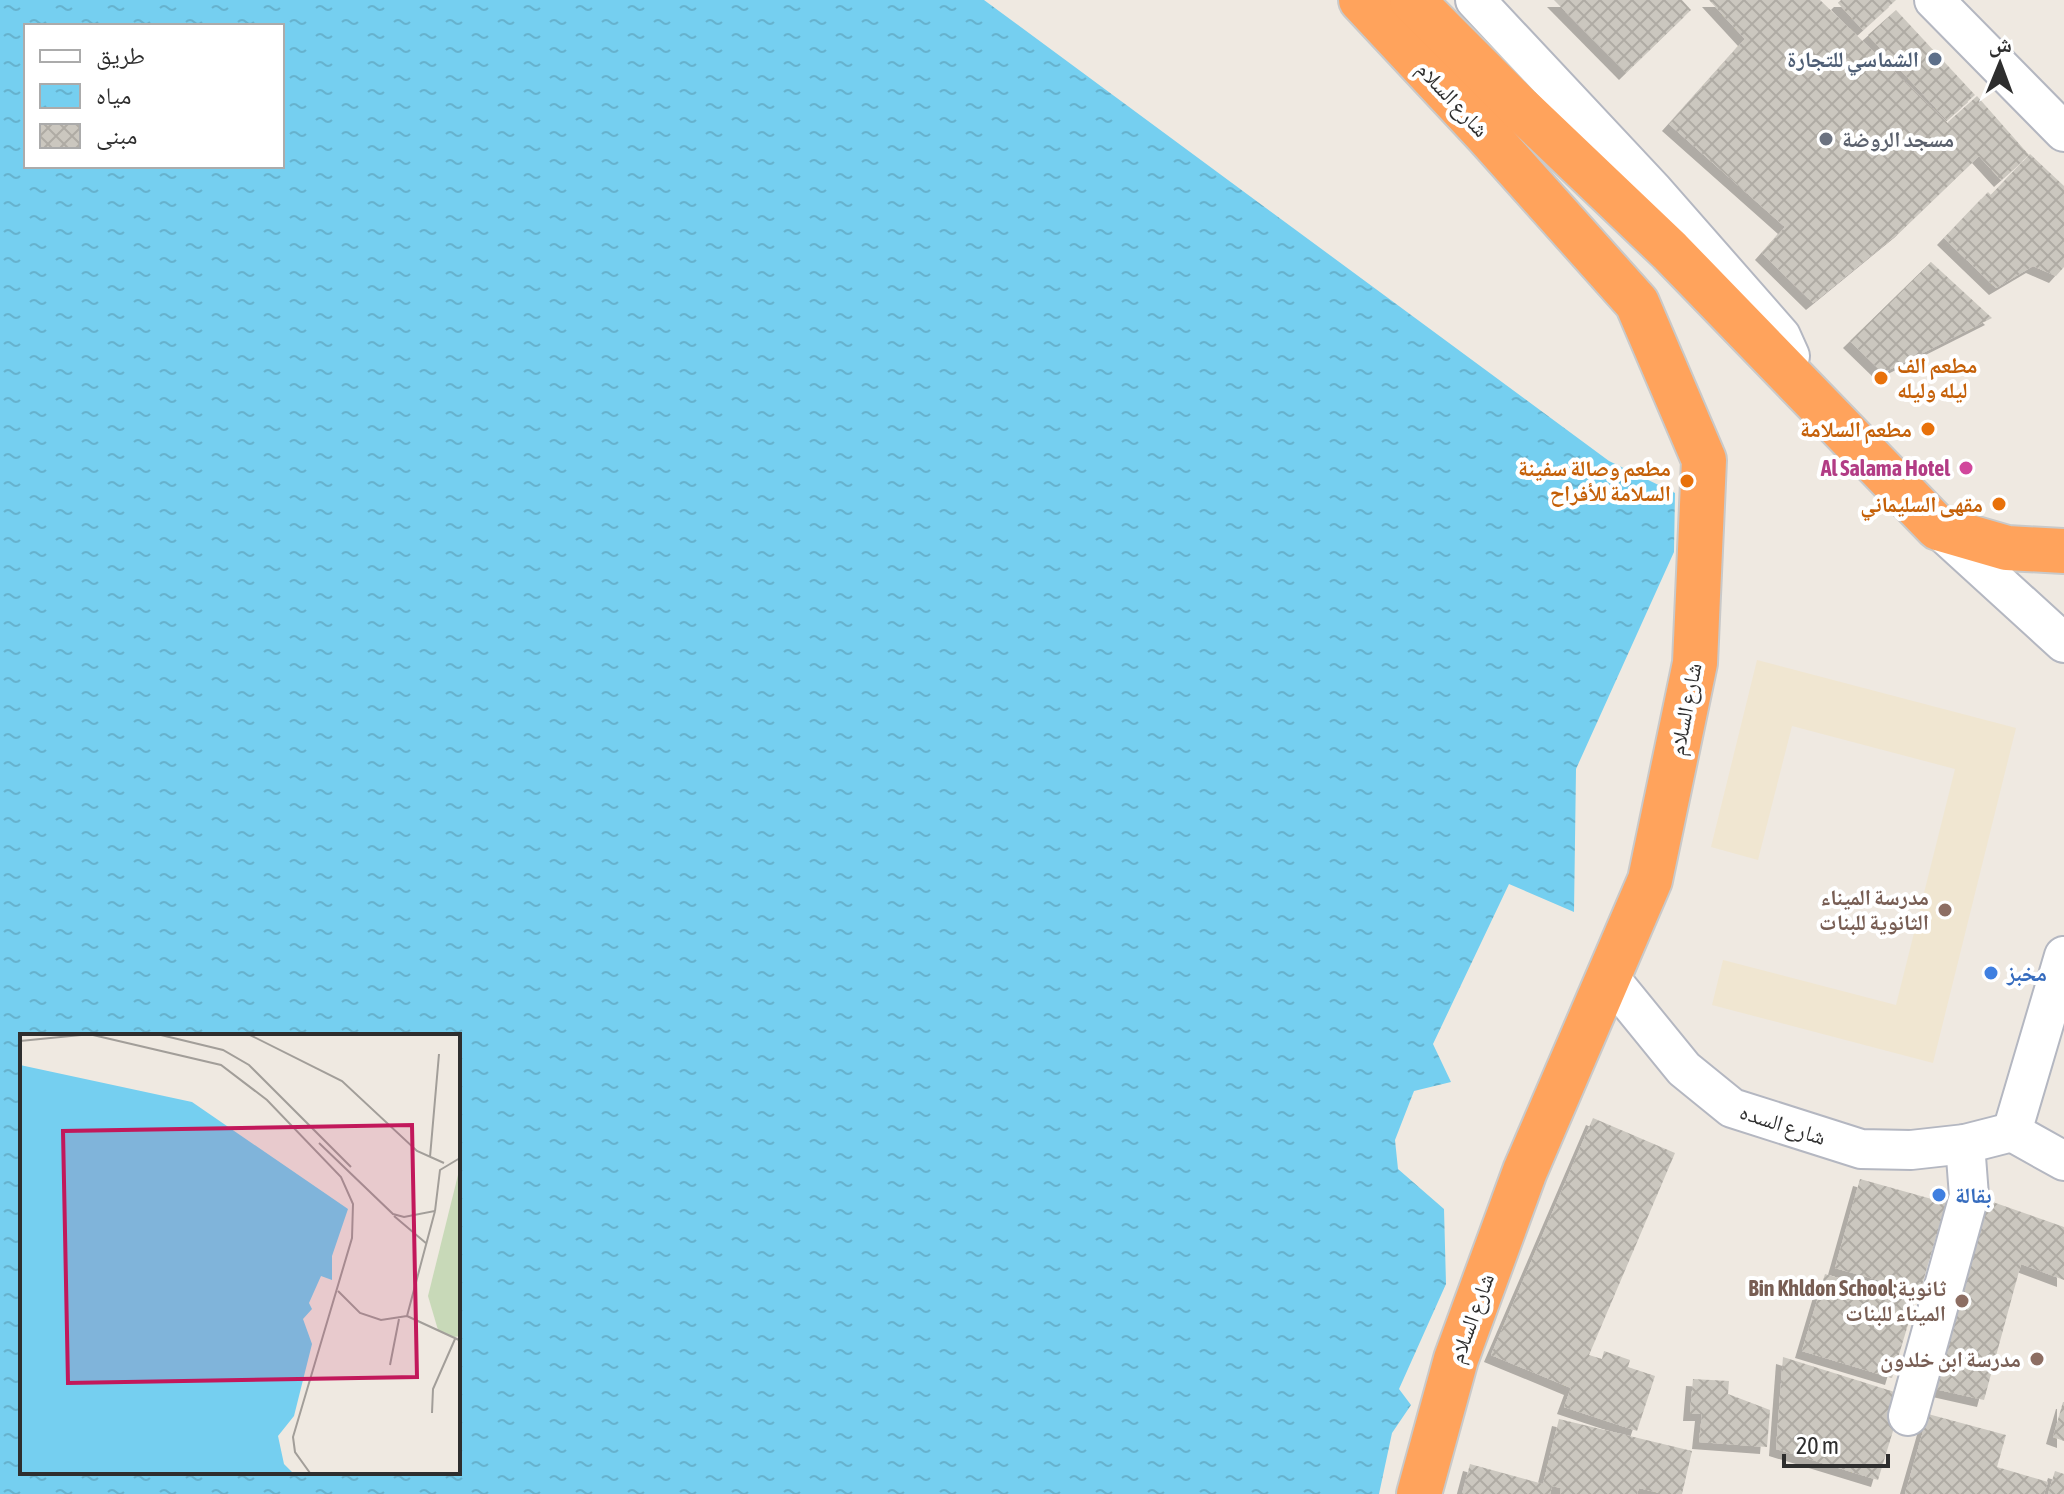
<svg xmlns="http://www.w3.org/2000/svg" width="2064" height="1494" font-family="'Asap Condensed','Noto Naskh Arabic',sans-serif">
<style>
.education{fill:#f0e6d1}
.water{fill:url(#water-ripples);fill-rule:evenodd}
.building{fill:url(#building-cross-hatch);filter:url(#shadow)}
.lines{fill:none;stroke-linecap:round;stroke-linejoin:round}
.street-casing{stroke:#b4b7c1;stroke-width:42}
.highway-casing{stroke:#c9c9c9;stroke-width:48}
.street{stroke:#fff;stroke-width:38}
.highway{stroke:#ffa35c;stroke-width:44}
.service-dot{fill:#5c6f8a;stroke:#fff;stroke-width:3}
.worship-dot{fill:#6b7280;stroke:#fff;stroke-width:3}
.food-dot{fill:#e8710a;stroke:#fff;stroke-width:3}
.hotel-dot{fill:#d1479c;stroke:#fff;stroke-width:3}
.education-dot{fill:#8d6e63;stroke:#fff;stroke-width:3}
.shop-dot{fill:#3f7fe0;stroke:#fff;stroke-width:3}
.labels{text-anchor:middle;stroke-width:8;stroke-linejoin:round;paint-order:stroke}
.service-label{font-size:22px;font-weight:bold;fill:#4e5e75;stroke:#fff;text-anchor:end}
.street-label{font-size:22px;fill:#2e2e2e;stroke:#fff}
.worship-label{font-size:22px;font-weight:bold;fill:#5b616d;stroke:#fff;text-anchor:start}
.food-label{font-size:22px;font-weight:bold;fill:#c56008;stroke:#fff;text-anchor:end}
.hotel-label{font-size:22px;font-weight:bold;fill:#b23c85;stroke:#fff;text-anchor:end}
.education-label{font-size:22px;font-weight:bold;fill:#785e54;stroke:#fff;text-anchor:end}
.shop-label{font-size:22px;font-weight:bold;fill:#366cbe;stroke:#fff;text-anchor:start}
.inset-road{fill:none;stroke:#a29e99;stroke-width:2}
.view{fill:#c2185b;fill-opacity:0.15;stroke:#c2185b;stroke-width:4}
.inset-edge{fill:none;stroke:#2e2e2e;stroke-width:4}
</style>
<defs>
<pattern id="water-ripples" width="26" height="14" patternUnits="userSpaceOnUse" patternTransform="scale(2)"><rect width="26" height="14" fill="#75cff0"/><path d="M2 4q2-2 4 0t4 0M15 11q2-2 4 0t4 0" fill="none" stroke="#66b2ce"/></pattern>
<pattern id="building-cross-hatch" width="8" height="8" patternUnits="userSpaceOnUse" patternTransform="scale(2)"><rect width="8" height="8" fill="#cbc7bf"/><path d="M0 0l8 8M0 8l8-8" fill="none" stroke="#afaba4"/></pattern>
<filter id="shadow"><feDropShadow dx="-7" dy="7" stdDeviation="0" flood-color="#0004"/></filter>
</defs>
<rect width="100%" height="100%" fill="#efe9e1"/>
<path class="education" d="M 1757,660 L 2016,728 L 1933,1063 L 1712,1005 L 1723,960 L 1896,1005 L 1955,769 L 1792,726 L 1758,860 L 1711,847 Z"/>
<path class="water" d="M 0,0 L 984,0 L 1609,461 L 1675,493 L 1674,552 L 1576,769 L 1574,912 L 1509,884 L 1433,1044 L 1451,1082 L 1414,1091 L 1395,1140 L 1398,1169 L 1444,1209 L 1446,1284 L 1399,1389 L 1411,1405 L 1392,1433 L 1379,1494 L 0,1494 ZM 26,26 L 282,26 L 282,166 L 26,166 ZM 22,1036 L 458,1036 L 458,1472 L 22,1472 Z"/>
<g class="building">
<path d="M 1554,0 L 1682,0 L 1691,10 L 1626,73 Z"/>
<path d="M 1709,0 L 1820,0 L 1954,129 L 1948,122 L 1977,96 L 2029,155 L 2001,180 L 1979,156 L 1901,231 L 1813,303 L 1762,253 L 1785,227 L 1669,124 L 1745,39 Z"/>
<path d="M 1841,0 L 1896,0 L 1863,30 L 1838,3 Z"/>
<path d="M 1896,10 L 1975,95 L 1947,120 L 1868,35 Z"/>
<path d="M 2030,154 L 2064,186 L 2064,267 L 2056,276 L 2033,266 L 1996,288 L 1944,238 L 1988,192 L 1991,195 Z"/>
<path d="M 1931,262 L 1992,318 L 1883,373 L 1850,341 Z"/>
<path d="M 1593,1118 L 1675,1153 L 1589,1355 L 1602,1359 L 1604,1351 L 1630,1360 L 1628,1367 L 1655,1376 L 1637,1431 L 1564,1407 L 1571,1388 L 1491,1355 Z"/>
<path d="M 1860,1179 L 1946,1203 L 1920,1292 L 1835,1268 Z"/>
<path d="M 1987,1200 L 2064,1227 L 2064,1280 L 2021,1264 L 1984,1400 L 1935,1389 Z"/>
<path d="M 1825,1274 L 1915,1301 L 1892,1378 L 1802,1351 Z"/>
<path d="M 1783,1357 L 1904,1395 L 1878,1480 L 1776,1449 Z"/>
<path d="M 1693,1379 L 1729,1381 L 1728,1394 L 1770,1410 L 1767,1447 L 1699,1442 L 1702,1414 L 1690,1414 Z"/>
<path d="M 2063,1402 L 2064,1402 L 2064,1441 L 2053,1437 Z"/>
<path d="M 1928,1414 L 2006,1435 L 1997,1467 L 2048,1482 L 2044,1494 L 1905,1494 Z"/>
<path d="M 1559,1419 L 1692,1451 L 1682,1494 L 1664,1494 L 1639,1488 L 1637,1494 L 1560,1494 L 1561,1488 L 1552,1486 L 1550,1494 L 1462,1494 L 1470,1464 L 1543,1484 Z"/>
<path d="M 2055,1471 L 2064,1474 L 2064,1494 L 2048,1494 Z"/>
</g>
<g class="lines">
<g class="street-casing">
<g id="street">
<path d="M 1475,0 L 1653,190 L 1781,336 L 1790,356"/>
<path d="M 1934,0 L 2064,132"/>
<path d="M 1938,528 L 2064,643"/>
<path d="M 1609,977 L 1684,1069 L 1732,1108 L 1861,1149 L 1911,1150 L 1965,1144 L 2012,1132"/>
<path d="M 2012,1132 L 2064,956"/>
<path d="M 2012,1132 L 2064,1161"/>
<path d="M 1908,1416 L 1969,1196 L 1965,1144"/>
</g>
</g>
<g class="highway-casing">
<g id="highway">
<path d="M 1361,0 L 1487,135 L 1637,303 L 1704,460 L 1695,663 L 1650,880 L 1525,1171 L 1456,1359 L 1419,1494"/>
<path d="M 1412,0 L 1520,108 L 1670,251 L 1938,528 L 2007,548 L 2064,551"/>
</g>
</g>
<use href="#street" class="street"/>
<use href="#highway" class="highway"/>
</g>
<circle class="service-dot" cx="1935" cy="59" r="8"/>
<circle class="worship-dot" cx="1826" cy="139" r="8"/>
<g class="food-dot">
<circle cx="1881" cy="378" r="8"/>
<circle cx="1928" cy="429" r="8"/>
<circle cx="1687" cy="481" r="8"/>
<circle cx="1999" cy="504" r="8"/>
</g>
<circle class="hotel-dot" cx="1966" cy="468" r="8"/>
<g class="education-dot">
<circle cx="1945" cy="910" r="8"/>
<circle cx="1962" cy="1301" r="8"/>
<circle cx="2037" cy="1359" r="8"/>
</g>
<g class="shop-dot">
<circle cx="1991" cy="973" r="8"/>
<circle cx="1939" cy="1195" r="8"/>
</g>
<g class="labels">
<g class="service-label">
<text x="1919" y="67">الشماسي للتجارة</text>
</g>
<g class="street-label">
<text transform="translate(1453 99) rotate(47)" y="8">شارع السلام</text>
<text transform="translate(1685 709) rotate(-79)" y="8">شارع السلام</text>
<text transform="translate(1783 1124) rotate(18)" y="8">شارع السده</text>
<text transform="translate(1471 1318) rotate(-70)" y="8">شارع السلام</text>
</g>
<g class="worship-label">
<text x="1842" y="147">مسجد الروضة</text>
</g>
<g class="food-label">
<text x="1897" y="373" text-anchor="start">مطعم الف<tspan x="1897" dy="25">ليله وليله</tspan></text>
<text x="1912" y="437">مطعم السلامة</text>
<text x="1671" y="476">مطعم وصالة سفينة<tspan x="1671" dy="25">السلامة للأفراح</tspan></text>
<text x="1983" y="512">مقهى السليماني</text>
</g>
<g class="hotel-label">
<text x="1950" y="476">Al Salama Hotel</text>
</g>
<g class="education-label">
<text x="1929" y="905">مدرسة الميناء<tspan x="1929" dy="25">الثانوية للبنات</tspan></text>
<text x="1946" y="1296">Bin Khldon School;ثانوية<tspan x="1946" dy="25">الميناء للبنات</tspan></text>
<text x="2021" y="1367">مدرسة ابن خلدون</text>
</g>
<g class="shop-label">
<text x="2007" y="981">مخبز</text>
<text x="1955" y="1203">بقالة</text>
</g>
</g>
<g transform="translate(20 1034)">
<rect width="440" height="440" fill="#efe9e1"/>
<path d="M 440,133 L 440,302 L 434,303 L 418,296 L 408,262 Z" fill="#c8d9b8"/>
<path d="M 0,31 L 172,68 L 328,175 L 312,222 L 312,246 L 301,242 L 289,269 L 292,275 L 283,285 L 292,310 L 274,382 L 258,402 L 264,430 L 273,439 L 0,439 Z" fill="#75cff0"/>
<path class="inset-road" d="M 73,1 L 201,31 L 247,66 L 321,143 L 333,170 L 332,204 L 273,403 L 275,418 L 290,439M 141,1 L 203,16 L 229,31 L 331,133M 230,1 L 322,47 L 397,117 L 424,129M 0,7 L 61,1M 299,109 L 373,180 L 384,183 L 415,177 L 420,136 L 440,124M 410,123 L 419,20M 374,182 L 407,210M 318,257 L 340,279 L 361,286 L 387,282M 387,282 L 415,177M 387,282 L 439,306M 370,331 L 379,285M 412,379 L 413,355 L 435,305"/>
<path class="view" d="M 392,91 L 397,343 L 48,349 L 43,97 Z"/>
<rect width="440" height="440" class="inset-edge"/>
</g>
<rect x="24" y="24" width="260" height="144" fill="#ffffff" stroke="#ababab" stroke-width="2"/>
<rect x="40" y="50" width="40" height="12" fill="#ffffff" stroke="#ababab" stroke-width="2"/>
<text x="96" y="64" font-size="24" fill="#2e2e2e">طريق</text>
<rect x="40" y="84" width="40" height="24" fill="url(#water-ripples)" stroke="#ababab" stroke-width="2"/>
<text x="96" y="104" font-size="24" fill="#2e2e2e">مياه</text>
<rect x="40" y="124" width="40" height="24" fill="url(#building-cross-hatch)" stroke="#ababab" stroke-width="2"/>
<text x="96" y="144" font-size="24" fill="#2e2e2e">مبنى</text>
<g transform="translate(2000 64) rotate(1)" stroke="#ffffff" stroke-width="6" paint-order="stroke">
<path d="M0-6L14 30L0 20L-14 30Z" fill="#2e2e2e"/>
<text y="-12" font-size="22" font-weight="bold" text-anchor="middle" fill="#2e2e2e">ش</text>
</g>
<path d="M1784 1454v12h104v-12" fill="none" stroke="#2e2e2e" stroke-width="4"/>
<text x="1796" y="1454" font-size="24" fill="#2e2e2e" stroke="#ffffff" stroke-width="6" paint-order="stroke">20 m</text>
</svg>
